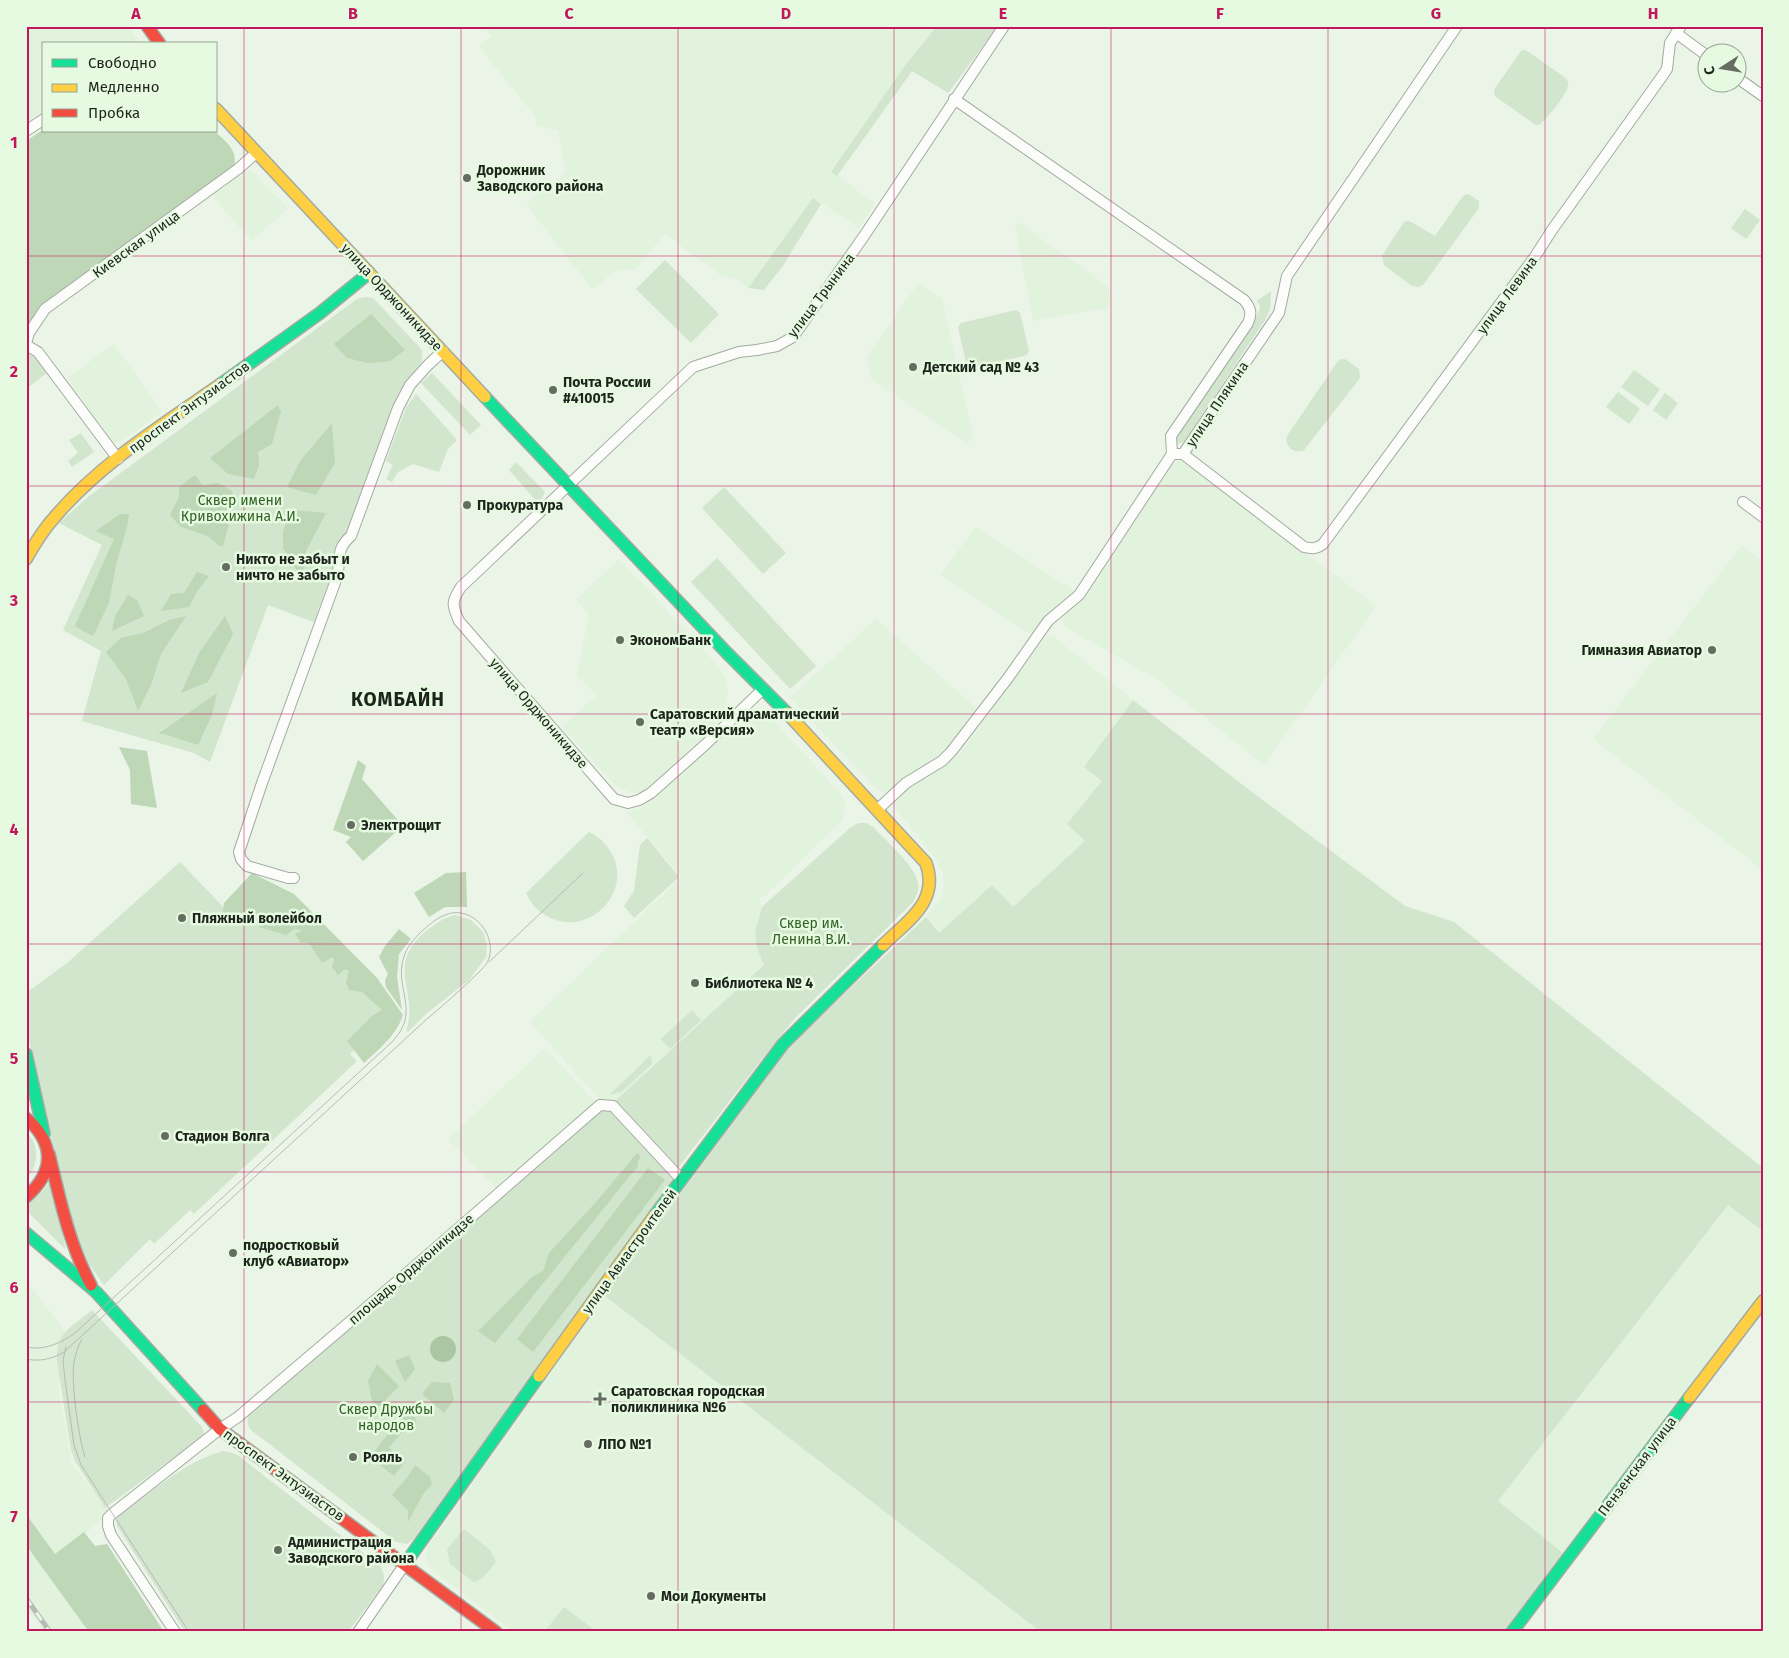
<svg xmlns="http://www.w3.org/2000/svg" width="1789" height="1658" font-family="'Fira Sans',sans-serif">
<style>
.built{fill:#e1f3dd}
.green{fill:#d2e5cd}
.forest{fill:#bed7b7}
.water{fill:#aac6a3}
.lines{fill:none;stroke-linecap:round;stroke-linejoin:round}
.street-casing{stroke:#a4aba2;stroke-width:12}
.fast-casing{stroke:#a4aba2;stroke-width:14}
.slow-casing{stroke:#a4aba2;stroke-width:14}
.jam-casing{stroke:#a4aba2;stroke-width:14}
.street{stroke:#fcfdfb;stroke-width:10}
.fast{stroke:#16e098;stroke-width:11}
.slow{stroke:#ffcf43;stroke-width:11}
.jam{stroke:#f24e42;stroke-width:11}
.tram{stroke:#b8bab7;stroke-width:1}
.rail-casing{stroke:#b8bab7;stroke-width:5}
.rail{stroke:#e6fae1;stroke-width:3;stroke-dasharray:9;stroke-linecap:butt}
.grid{fill:none;stroke:#c2185b;stroke-width:1;stroke-opacity:0.55}
.poi-dot{fill:#656d62;stroke:#e6fae1;stroke-width:2}
.labels{text-anchor:middle;stroke-width:5;stroke-linejoin:round;paint-order:stroke}
.poi-label{font-size:14px;font-weight:bold;fill:#1d241b;stroke:#e6fae1;text-anchor:start}
.street-label{font-size:14px;fill:#1d241b;stroke:#e6fae1}
.park-label{font-size:14px;fill:#326225;stroke:#e6fae1}
.district-label{font-size:19px;font-weight:bold;letter-spacing:1px;fill:#1d241b;stroke:#e6fae1}
.neatline{fill:none;stroke:#c2185b;stroke-width:2}
.grid-label{font-size:16px;text-anchor:middle;font-weight:bold;fill:#c2185b}
</style>
<rect width="100%" height="100%" fill="#eaf4e7"/>
<g class="built">
<path d="M 26,26 L 129,26 L 137,39 L 136,44 L 44,44 L 44,111 L 26,123 Z"/>
<path d="M 483,26 L 937,26 L 906,64 L 831,172 L 875,203 L 859,228 L 813,198 L 748,288 L 738,280 L 723,277 L 665,234 L 635,269 L 616,271 L 592,289 L 526,204 L 566,172 L 558,131 L 536,125 L 535,116 L 479,47 L 492,36 Z"/>
<path d="M 251,170 L 288,208 L 252,241 L 213,197 L 242,173 Z"/>
<path d="M 1018,222 L 1109,287 L 1110,305 L 1106,311 L 1097,309 L 1033,321 L 1015,226 Z"/>
<path d="M 919,282 L 942,299 L 973,435 L 968,443 L 871,378 L 867,357 Z"/>
<path d="M 114,344 L 162,412 L 118,443 L 115,443 L 112,442 L 67,378 Z"/>
<path d="M 1177,461 L 1183,461 L 1376,606 L 1264,765 L 1157,679 L 1065,627 L 1062,620 L 1066,614 L 1082,600 L 1172,463 Z"/>
<path d="M 975,527 L 1075,591 L 1050,612 L 1032,635 L 941,575 Z"/>
<path d="M 1742,545 L 1763,562 L 1763,870 L 1593,739 Z"/>
<path d="M 619,559 L 719,667 L 726,678 L 728,691 L 727,703 L 723,711 L 703,740 L 650,788 L 641,792 L 633,793 L 617,787 L 562,727 L 597,695 L 577,676 L 589,614 L 576,600 Z"/>
<path d="M 876,619 L 978,710 L 948,749 L 937,759 L 889,792 L 883,793 L 879,791 L 790,698 Z"/>
<path d="M 1050,636 L 1055,638 L 1133,700 L 1084,767 L 1103,781 L 1068,823 L 1086,840 L 1013,907 L 992,885 L 939,933 L 926,917 L 941,898 L 944,886 L 942,870 L 935,858 L 897,810 L 895,805 L 897,799 L 910,787 L 957,757 L 1046,637 Z"/>
<path d="M 762,714 L 769,717 L 842,795 L 845,803 L 843,820 L 765,896 L 759,899 L 762,907 L 755,932 L 757,948 L 764,965 L 614,1102 L 600,1100 L 530,1022 L 681,877 L 626,812 L 641,808 L 654,798 L 710,747 L 746,719 L 753,715 Z"/>
<path d="M 545,1048 L 596,1103 L 496,1188 L 448,1139 Z"/>
<path d="M 1728,1204 L 1763,1231 L 1763,1288 L 1563,1553 L 1498,1501 Z"/>
<path d="M 26,1281 L 78,1348 L 58,1386 L 72,1464 L 110,1513 L 55,1557 L 26,1520 Z"/>
<path d="M 605,1296 L 1041,1632 L 513,1632 L 435,1572 L 428,1564 L 426,1557 L 427,1548 Z"/>
<path d="M 26,1545 L 89,1632 L 44,1632 L 26,1607 Z"/>
</g>
<g class="green">
<path d="M 937,26 L 998,26 L 948,93 L 912,71 L 837,176 L 831,172 L 906,64 Z"/>
<path d="M 1524,50 L 1527,51 L 1566,78 C 1567,81 1569,82 1568,86 C 1568,93 1546,120 1539,125 L 1536,125 L 1496,97 L 1494,94 L 1495,88 L 1521,51 Z"/>
<path d="M 1467,194 L 1470,195 L 1479,201 L 1479,208 L 1423,285 L 1418,287 L 1412,286 L 1384,265 L 1382,256 L 1404,222 L 1408,221 L 1411,222 L 1435,236 L 1463,196 Z"/>
<path d="M 813,198 L 821,204 L 782,267 L 764,290 L 748,288 Z"/>
<path d="M 1745,209 L 1760,220 L 1746,239 L 1731,228 Z"/>
<path d="M 665,260 L 719,314 L 691,343 L 636,289 Z"/>
<path d="M 1271,291 L 1270,309 L 1265,320 L 1184,442 L 1177,444 L 1175,441 L 1176,436 L 1259,312 L 1260,306 L 1257,301 Z"/>
<path d="M 367,297 L 373,298 L 422,350 L 422,361 L 396,400 L 348,534 L 340,538 C 335,548 331,556 334,568 L 314,622 L 268,605 L 210,762 L 194,753 L 82,721 L 101,651 L 63,630 L 102,545 L 59,523 L 88,497 L 357,299 Z"/>
<path d="M 1016,310 L 1020,313 L 1029,351 L 1027,355 L 972,369 L 967,367 L 958,327 L 961,323 Z"/>
<path d="M 26,354 L 35,357 L 48,372 L 26,389 Z"/>
<path d="M 1341,359 L 1345,359 L 1359,369 L 1360,378 L 1304,450 C 1295,455 1284,446 1287,436 L 1338,361 Z"/>
<path d="M 1634,370 L 1660,389 L 1648,406 L 1621,387 Z"/>
<path d="M 432,373 L 481,425 L 470,435 L 421,383 Z"/>
<path d="M 1618,392 L 1640,409 L 1629,424 L 1606,407 Z"/>
<path d="M 1665,393 L 1678,403 L 1666,420 L 1653,410 Z"/>
<path d="M 416,394 L 457,440 L 448,449 L 439,472 L 413,464 L 398,472 L 392,482 L 386,479 L 393,465 L 386,461 L 406,408 Z"/>
<path d="M 81,433 L 94,452 L 72,467 L 68,461 L 78,453 L 69,440 Z"/>
<path d="M 516,462 L 545,492 L 539,504 L 509,470 Z"/>
<path d="M 724,487 L 786,553 L 763,574 L 702,508 Z"/>
<path d="M 717,558 L 816,666 L 790,689 L 691,582 Z"/>
<path d="M 1133,700 L 1248,789 L 1405,906 L 1454,922 L 1763,1168 L 1763,1231 L 1728,1205 L 1498,1501 L 1563,1553 L 1503,1632 L 1041,1632 L 605,1296 L 789,1047 L 806,1030 L 926,917 L 939,933 L 992,885 L 1013,907 L 1085,841 L 1067,824 L 1102,781 L 1084,767 Z"/>
<path d="M 859,823 L 866,823 L 873,827 C 886,841 916,866 918,884 C 919,891 916,896 913,902 L 796,1017 L 776,1041 L 678,1168 L 614,1102 L 764,965 L 757,948 L 755,932 L 762,907 L 851,827 Z"/>
<path d="M 589,832 C 594,835 600,838 604,843 C 644,886 585,950 537,909 C 532,905 529,898 526,893 Z"/>
<path d="M 647,838 L 679,877 L 634,918 L 624,906 L 634,891 L 640,845 Z"/>
<path d="M 180,862 L 233,917 L 289,907 L 393,1013 L 350,1054 L 357,1061 L 194,1214 L 190,1210 L 154,1244 L 150,1239 L 104,1285 L 89,1264 L 71,1221 L 26,1027 L 26,993 L 66,964 Z"/>
<path d="M 455,915 L 471,920 L 483,932 L 487,945 L 486,957 L 469,980 L 427,1013 L 408,1032 L 406,1031 C 420,993 384,967 425,932 C 435,924 443,918 455,915 Z"/>
<path d="M 692,1010 L 701,1020 L 670,1049 L 661,1039 Z"/>
<path d="M 651,1055 L 652,1064 L 621,1092 L 609,1095 Z"/>
<path d="M 608,1109 L 615,1112 L 669,1169 L 672,1178 L 671,1184 L 413,1540 L 406,1544 L 396,1542 L 251,1430 C 246,1423 247,1419 250,1411 L 601,1110 Z"/>
<path d="M 26,1132 C 41,1146 38,1166 26,1180 Z"/>
<path d="M 50,1181 L 66,1250 L 26,1210 L 26,1204 C 36,1199 45,1191 50,1181 Z"/>
<path d="M 92,1310 L 201,1426 L 204,1432 L 202,1437 L 105,1508 L 75,1461 L 71,1450 L 57,1361 C 56,1331 71,1328 92,1310 Z"/>
<path d="M 223,1451 L 233,1453 L 239,1456 L 380,1566 C 384,1573 385,1577 383,1585 L 348,1632 L 185,1632 L 117,1526 L 116,1519 L 119,1515 C 149,1494 187,1460 223,1451 Z"/>
<path d="M 464,1529 L 490,1550 L 496,1562 L 482,1579 L 474,1582 L 450,1564 L 447,1549 Z"/>
<path d="M 564,1607 L 597,1632 L 544,1632 Z"/>
</g>
<g class="forest">
<path d="M 44,129 L 44,131 L 215,131 C 226,143 238,149 234,166 L 40,308 L 26,327 L 26,141 Z"/>
<path d="M 371,314 L 405,350 L 390,361 L 368,363 L 347,358 L 334,344 Z"/>
<path d="M 278,405 L 281,411 L 272,444 L 258,452 L 259,465 L 254,479 L 228,474 L 210,458 Z"/>
<path d="M 332,423 L 335,463 L 316,495 L 287,487 L 300,461 Z"/>
<path d="M 195,475 L 202,485 L 218,483 L 232,491 L 235,505 L 225,513 L 230,520 L 223,546 L 219,546 L 208,536 L 181,527 L 170,515 L 179,497 L 179,487 Z"/>
<path d="M 292,510 L 326,513 L 306,551 L 302,579 L 283,548 L 283,531 Z"/>
<path d="M 120,514 L 129,514 L 127,527 L 116,565 L 109,603 L 93,636 L 83,631 L 75,626 L 114,539 L 96,531 Z"/>
<path d="M 197,572 L 209,576 L 198,590 L 189,607 L 161,611 L 171,594 L 184,593 Z"/>
<path d="M 128,595 L 137,600 L 144,616 L 112,631 L 115,616 Z"/>
<path d="M 186,616 L 161,654 L 151,685 L 138,711 L 126,679 L 106,652 L 121,638 L 143,633 L 169,620 Z"/>
<path d="M 225,616 L 233,634 L 208,682 L 181,693 L 199,653 Z"/>
<path d="M 217,693 L 212,715 L 198,745 L 164,734 L 158,734 Z"/>
<path d="M 119,747 L 147,751 L 157,808 L 131,804 L 130,770 Z"/>
<path d="M 358,760 L 366,766 L 362,779 L 403,826 L 363,861 L 346,842 L 351,837 L 333,830 Z"/>
<path d="M 466,872 L 467,907 L 445,907 L 429,917 L 414,893 L 446,873 Z"/>
<path d="M 252,873 L 294,894 L 377,978 L 403,1015 C 396,1036 380,1048 364,1063 L 347,1041 L 372,1016 L 382,1010 L 362,992 L 349,990 L 346,983 L 349,971 L 345,969 L 338,975 L 332,967 L 334,960 L 333,957 L 322,963 L 309,943 L 301,943 L 295,934 L 302,930 L 294,929 L 286,935 L 259,927 L 257,921 L 231,923 L 222,917 L 224,903 Z"/>
<path d="M 399,929 L 411,939 L 399,954 L 397,977 L 402,1010 L 386,987 L 385,980 L 388,974 L 379,957 L 385,946 Z"/>
<path d="M 637,1153 L 641,1156 L 638,1161 L 638,1166 L 495,1343 L 478,1331 L 532,1277 L 543,1271 L 549,1253 L 596,1202 Z"/>
<path d="M 648,1168 L 665,1180 L 533,1352 L 517,1339 Z"/>
<path d="M 409,1355 L 415,1369 L 405,1382 L 395,1361 Z"/>
<path d="M 377,1364 L 399,1386 L 374,1412 L 368,1381 Z"/>
<path d="M 432,1382 L 450,1383 L 454,1400 L 444,1413 L 422,1394 Z"/>
<path d="M 413,1402 L 416,1424 L 410,1431 L 401,1433 L 389,1448 L 405,1462 L 394,1476 L 370,1457 Z"/>
<path d="M 415,1465 L 430,1477 L 432,1484 L 423,1494 L 408,1522 L 408,1510 L 392,1495 L 407,1478 Z"/>
<path d="M 26,1514 L 55,1554 L 84,1532 L 95,1546 L 107,1544 L 164,1632 L 89,1632 L 26,1545 Z"/>
</g>
<circle class="water" cx="443" cy="1349" r="13"/>
<g class="lines">
<g class="street-casing">
<g id="street">
<path d="M 1676,33 L 1706,55"/>
<path d="M 1736,77 L 1763,96"/>
<path d="M 954,99 L 1244,300 C 1251,308 1252,314 1248,323 L 1171,436 L 1172,454"/>
<path d="M 26,131 L 44,119"/>
<path d="M 26,343 L 29,333 L 45,309 L 238,169 L 256,153"/>
<path d="M 26,345 L 38,352 L 118,459"/>
<path d="M 1183,454 L 1304,547 C 1312,549 1316,549 1323,544 L 1536,255 L 1552,230 L 1663,75 L 1667,69 L 1670,43 L 1681,26"/>
<path d="M 1743,502 L 1763,517"/>
<path d="M 763,689 L 706,744 L 651,793 L 639,800 L 628,803 L 614,799 L 459,621 C 452,605 451,602 461,587 L 693,367 L 739,352 L 757,350 L 777,346 L 793,337 L 864,236 L 1004,26"/>
<path d="M 877,810 L 906,783 L 942,761 L 951,752 L 1008,678 L 1048,621 L 1079,595 L 1172,454 L 1183,454 L 1279,313 L 1287,276 L 1457,26"/>
<path d="M 294,878 L 288,878 L 247,866 L 241,859 L 239,852 L 262,783 L 336,580 C 342,562 334,550 351,536 L 398,408 L 410,385 L 428,365 L 443,351"/>
<path d="M 175,1632 L 111,1535 L 108,1526 L 108,1518 L 112,1514 L 220,1429 L 238,1417 L 407,1273 L 600,1105 L 613,1106 L 681,1179"/>
<path d="M 358,1632 L 405,1564"/>
</g>
</g>
<g class="fast-casing">
<g id="fast">
<path d="M 221,384 L 320,313 L 369,273"/>
<path d="M 485,397 L 726,652 L 787,713"/>
<path d="M 26,1054 L 44,1134"/>
<path d="M 655,1215 L 783,1044 L 883,945"/>
<path d="M 26,1233 L 96,1292 L 203,1410"/>
<path d="M 405,1564 L 539,1376"/>
<path d="M 1512,1632 L 1689,1398"/>
</g>
</g>
<g class="slow-casing">
<g id="slow">
<path d="M 216,109 L 485,397"/>
<path d="M 26,559 C 34,545 43,530 54,518 C 98,465 165,423 221,384"/>
<path d="M 787,713 L 926,863 C 940,902 907,921 883,945"/>
<path d="M 539,1376 L 655,1215"/>
<path d="M 1689,1398 L 1763,1301"/>
</g>
</g>
<g class="jam-casing">
<g id="jam">
<path d="M 147,26 L 160,44"/>
<path d="M 26,1118 C 55,1143 55,1172 26,1197"/>
<path d="M 49,1154 C 60,1199 69,1244 91,1285"/>
<path d="M 203,1410 L 220,1429 L 496,1632"/>
</g>
</g>
<use href="#street" class="street"/>
<use href="#fast" class="fast"/>
<use href="#slow" class="slow"/>
<use href="#jam" class="jam"/>
<g class="tram">
<path d="M 489,962 L 583,873"/>
<path d="M 82,1339 C 78,1346 76,1353 74,1362 C 71,1383 78,1435 85,1457"/>
<path d="M 26,1347 C 44,1351 61,1343 75,1333 L 392,1042 C 396,1037 401,1032 403,1026 C 408,1015 406,1004 404,993 C 396,958 407,942 434,921 C 443,915 454,910 465,914 C 475,917 483,925 487,934 C 491,943 492,954 487,963 C 485,966 482,969 479,972 C 463,988 446,1003 428,1018 L 64,1352 C 53,1359 39,1362 26,1359"/>
<path d="M 66,1347 L 63,1360 L 65,1380 L 74,1445 L 81,1465 L 189,1632"/>
</g>
<g class="rail-casing">
<path id="rail" d="M 26,1598 L 50,1632"/>
</g>
<use href="#rail" class="rail"/>
</g>
<path class="grid" d="M 244,26 L 244,1632M 461,26 L 461,1632M 678,26 L 678,1632M 894,26 L 894,1632M 1111,26 L 1111,1632M 1328,26 L 1328,1632M 1545,26 L 1545,1632M 26,256 L 1763,256M 26,486 L 1763,486M 26,714 L 1763,714M 26,944 L 1763,944M 26,1172 L 1763,1172M 26,1402 L 1763,1402"/>
<g class="poi-dot">
<circle cx="467" cy="178" r="5"/>
<circle cx="913" cy="367" r="5"/>
<circle cx="553" cy="390" r="5"/>
<circle cx="467" cy="505" r="5"/>
<circle cx="226" cy="567" r="5"/>
<circle cx="620" cy="640" r="5"/>
<circle cx="1712" cy="650" r="5"/>
<circle cx="640" cy="722" r="5"/>
<circle cx="351" cy="825" r="5"/>
<circle cx="182" cy="918" r="5"/>
<circle cx="695" cy="983" r="5"/>
<circle cx="165" cy="1136" r="5"/>
<circle cx="233" cy="1253" r="5"/>
<path d="M597.5 1391.5h5v5h5v5h-5v5h-5v-5h-5v-5h5z"/>
<circle cx="588" cy="1444" r="5"/>
<circle cx="353" cy="1457" r="5"/>
<circle cx="278" cy="1550" r="5"/>
<circle cx="651" cy="1596" r="5"/>
</g>
<g class="labels">
<g class="poi-label">
<text x="477" y="175">Дорожник<tspan x="477" dy="16">Заводского района</tspan></text>
<text x="923" y="372">Детский сад № 43</text>
<text x="563" y="387">Почта России<tspan x="563" dy="16">#410015</tspan></text>
<text x="477" y="510">Прокуратура</text>
<text x="236" y="564">Никто не забыт и<tspan x="236" dy="16">ничто не забыто</tspan></text>
<text x="630" y="645">ЭкономБанк</text>
<text x="1702" y="655" text-anchor="end">Гимназия Авиатор</text>
<text x="650" y="719">Саратовский драматический<tspan x="650" dy="16">театр «Версия»</tspan></text>
<text x="361" y="830">Электрощит</text>
<text x="192" y="923">Пляжный волейбол</text>
<text x="705" y="988">Библиотека № 4</text>
<text x="175" y="1141">Стадион Волга</text>
<text x="243" y="1250">подростковый<tspan x="243" dy="16">клуб «Авиатор»</tspan></text>
<text x="611" y="1396">Саратовская городская<tspan x="611" dy="16">поликлиника №6</tspan></text>
<text x="598" y="1449">ЛПО №1</text>
<text x="363" y="1462">Рояль</text>
<text x="288" y="1547">Администрация<tspan x="288" dy="16">Заводского района</tspan></text>
<text x="661" y="1601">Мои Документы</text>
</g>
<g class="street-label">
<text transform="translate(136 244) rotate(-36)" y="5">Киевская улица</text>
<text transform="translate(821 295) rotate(-53)" y="5">улица Трынина</text>
<text transform="translate(1507 295) rotate(-54)" y="5">улица Левина</text>
<text transform="translate(392 297) rotate(47)" y="5">улица Орджоникидзе</text>
<text transform="translate(1217 404) rotate(-56)" y="5">улица Плякина</text>
<text transform="translate(189 407) rotate(-36)" y="5">проспект Энтузиастов</text>
<text transform="translate(539 713) rotate(49)" y="5">улица Орджоникидзе</text>
<text transform="translate(629 1251) rotate(-54)" y="5">улица Авиастроителей</text>
<text transform="translate(411 1269) rotate(-41)" y="5">площадь Орджоникидзе</text>
<text transform="translate(1637 1466) rotate(-53)" y="5">Пензенская улица</text>
<text transform="translate(284 1475) rotate(36)" y="5">проспект Энтузиастов</text>
</g>
<g class="park-label">
<text x="240" y="505">Сквер имени<tspan x="240" dy="16">Кривохижина А.И.</tspan></text>
<text x="811" y="928">Сквер им.<tspan x="811" dy="16">Ленина В.И.</tspan></text>
<text x="386" y="1414">Сквер Дружбы<tspan x="386" dy="16">народов</tspan></text>
</g>
<g class="district-label">
<text x="398" y="706">КОМБАЙН</text>
</g>
</g>
<rect width="1789" height="1658" fill="none" stroke="#e6fae1" stroke-width="55"/>
<rect x="42" y="42" width="175" height="90" fill="#e6fae1" stroke="#96a492"/>
<rect x="52" y="59" width="25" height="8" fill="#16e098" stroke="#96a492"/>
<text x="88" y="68" font-size="15" fill="#1d241b">Свободно</text>
<rect x="52" y="84" width="25" height="8" fill="#ffcf43" stroke="#96a492"/>
<text x="88" y="92" font-size="15" fill="#1d241b">Медленно</text>
<rect x="52" y="109" width="25" height="8" fill="#f24e42" stroke="#96a492"/>
<text x="88" y="118" font-size="15" fill="#1d241b">Пробка</text>
<g transform="translate(1722 68) rotate(258)"><circle r="24" fill="#e6fae1" stroke="#96a492"/>
<path d="M0-4L9 19L0 12L-9 19Z" fill="#656d62"/>
<text y="-8" font-size="14" font-weight="bold" text-anchor="middle" fill="#1d241b">С</text>
</g>
<rect x="28" y="28" width="1734" height="1602" class="neatline"/>
<g class="grid-label">
<text x="136" y="19">A</text>
<text x="353" y="19">B</text>
<text x="569" y="19">C</text>
<text x="786" y="19">D</text>
<text x="1003" y="19">E</text>
<text x="1220" y="19">F</text>
<text x="1436" y="19">G</text>
<text x="1653" y="19">H</text>
<text x="14" y="148">1</text>
<text x="14" y="377">2</text>
<text x="14" y="606">3</text>
<text x="14" y="835">4</text>
<text x="14" y="1064">5</text>
<text x="14" y="1293">6</text>
<text x="14" y="1522">7</text>
</g>
</svg>
